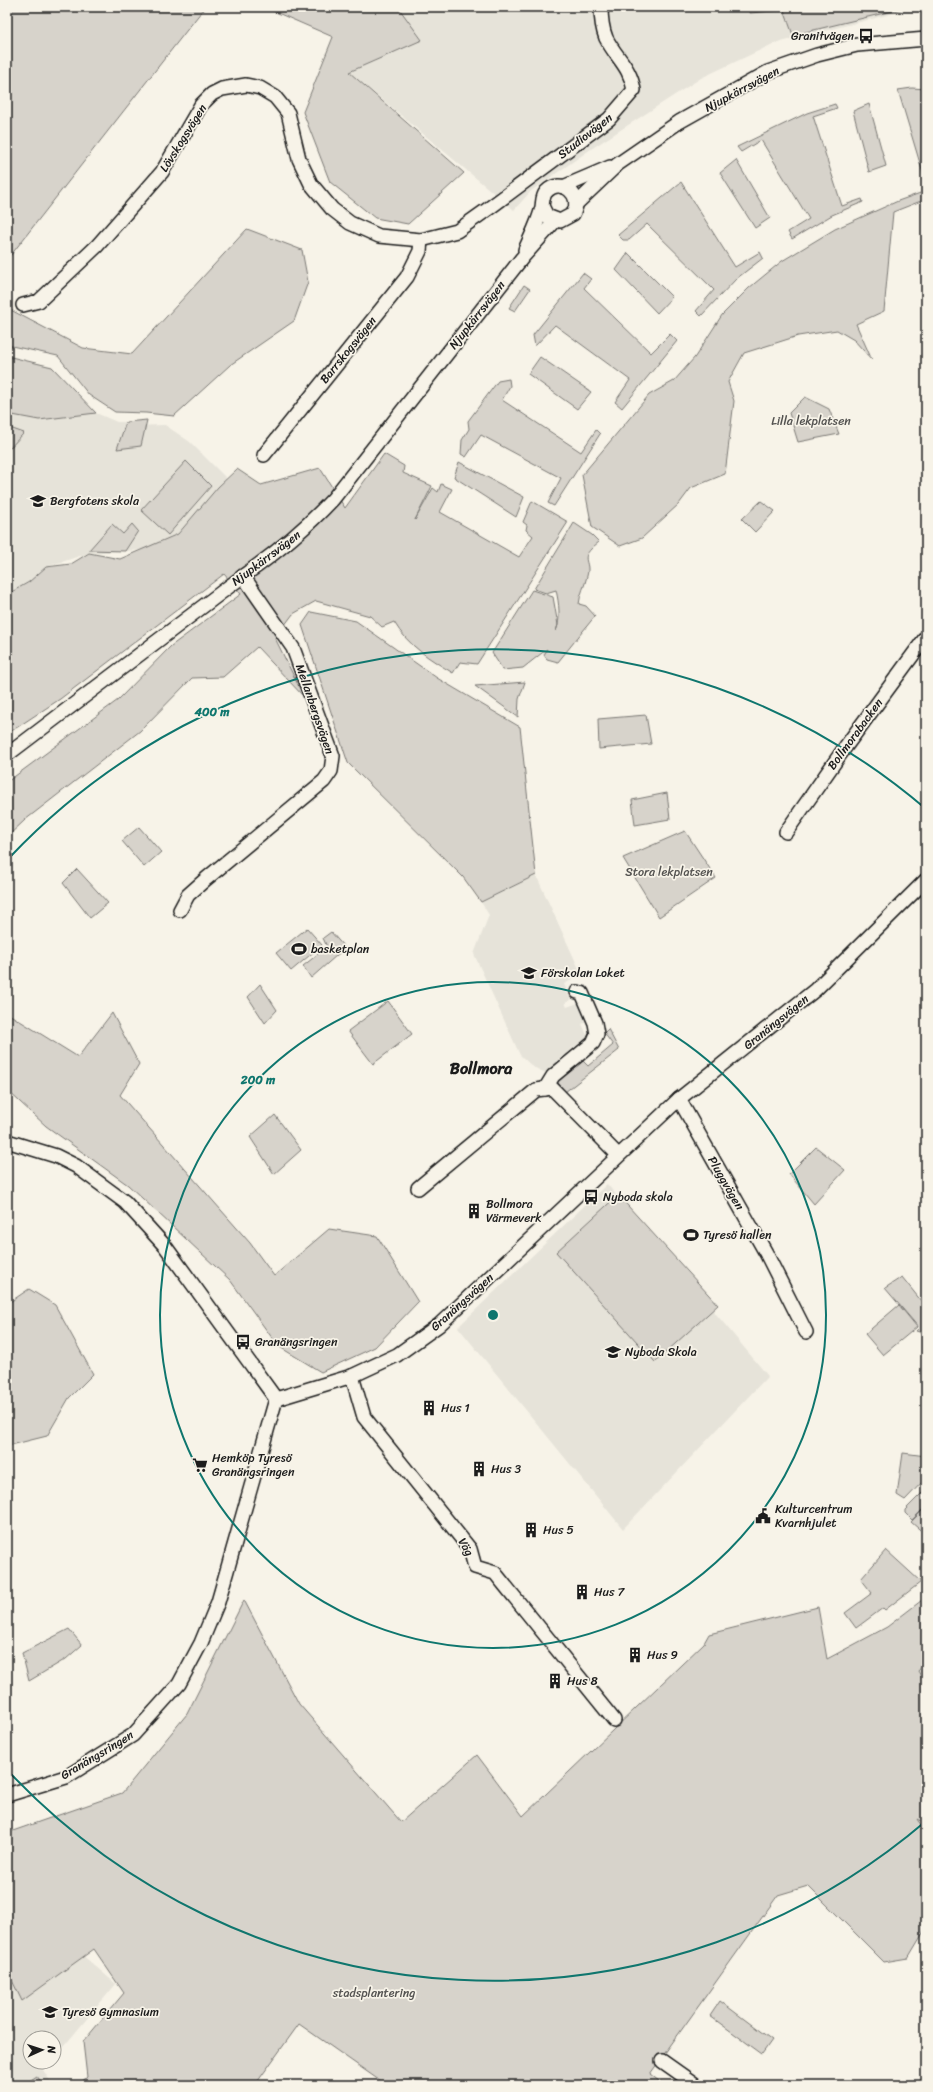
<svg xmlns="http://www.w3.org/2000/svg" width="933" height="2092" font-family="Sriracha,sans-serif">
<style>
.built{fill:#e6e3d9}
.green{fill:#d7d3cb;stroke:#7a7874}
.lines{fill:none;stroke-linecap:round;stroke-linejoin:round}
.minor-casing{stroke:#1c1c1c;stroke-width:16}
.minor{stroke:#f7f3e8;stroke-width:13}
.ring{fill:none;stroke:#0f766e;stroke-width:2}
.labels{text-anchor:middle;stroke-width:3.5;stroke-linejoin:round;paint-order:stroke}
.poi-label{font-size:12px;fill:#1c1c1c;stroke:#f7f3e8;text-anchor:start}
.street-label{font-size:12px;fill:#1c1c1c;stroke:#f7f3e8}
.park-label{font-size:12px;fill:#545351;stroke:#f7f3e8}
.district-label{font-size:16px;font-weight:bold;fill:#1c1c1c;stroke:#f7f3e8}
.centre{fill:#0f766e;stroke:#f7f3e8;stroke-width:2}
.ring-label{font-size:12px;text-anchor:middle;font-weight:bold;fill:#0f766e;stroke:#f7f3e8;stroke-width:3.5;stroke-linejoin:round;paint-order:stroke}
</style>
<rect width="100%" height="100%" fill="#f7f3e8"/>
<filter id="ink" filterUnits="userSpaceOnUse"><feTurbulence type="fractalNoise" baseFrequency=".025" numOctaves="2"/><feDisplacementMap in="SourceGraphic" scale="8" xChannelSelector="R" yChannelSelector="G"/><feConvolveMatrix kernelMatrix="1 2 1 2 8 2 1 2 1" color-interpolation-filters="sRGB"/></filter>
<g filter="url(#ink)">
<g class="built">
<path d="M 398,7 L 926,7 L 926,11 L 895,13 L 773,44 L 701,78 L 591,149 L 531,191 L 514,210 L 349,72 L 422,40 Z"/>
<path d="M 7,357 L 52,366 L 96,413 L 117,422 L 126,422 L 132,426 L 165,425 L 190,442 L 227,479 L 178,534 L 143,550 L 89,553 L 46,567 L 29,582 L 7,594 Z"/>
<path d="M 536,875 L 580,971 L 571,975 L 572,980 L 564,984 L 571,1000 L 565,1003 L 567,1007 L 578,1003 L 586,1022 L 582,1024 L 588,1037 L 574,1047 L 546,1073 L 533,1067 L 520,1055 L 474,954 L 489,915 L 481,902 Z"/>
<path d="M 607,1184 L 768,1376 L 623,1529 L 458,1327 Z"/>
<path d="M 926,1662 L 926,1685 L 918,1671 Z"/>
<path d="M 73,1947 L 116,1984 L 54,2058 L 54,2038 L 30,2038 L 30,2062 L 50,2062 L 43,2070 L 53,2085 L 7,2085 L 7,1971 L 15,1986 Z"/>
</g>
<g class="green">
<path d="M 7,7 L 205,7 L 7,260 Z"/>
<path d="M 264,7 L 398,7 L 422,40 L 349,72 L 464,173 L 408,224 L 375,218 L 330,182 L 303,112 L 333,37 Z"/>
<path d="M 750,7 L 900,7 L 901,9 L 793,35 L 784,10 L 750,13 Z"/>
<path d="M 912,88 L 926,89 L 925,180 L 898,90 Z"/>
<path d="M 835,104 L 837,108 L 813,116 L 842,206 L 862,199 L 863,202 L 832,215 L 792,239 L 788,232 L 809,219 L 761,140 L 741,152 L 737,147 L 807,113 Z"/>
<path d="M 869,104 L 886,166 L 869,172 L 853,111 Z"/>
<path d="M 736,160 L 770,218 L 755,228 L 720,173 Z"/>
<path d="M 681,182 L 735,267 L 760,252 L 763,258 L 736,279 L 701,316 L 696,311 L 714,290 L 647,224 L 629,240 L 623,240 L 618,235 Z"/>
<path d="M 926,191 L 926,199 L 893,212 L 884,311 L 856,324 L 872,360 L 854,340 L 837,330 L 798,336 L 744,353 L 728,382 L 734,401 L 725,474 L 691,488 L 679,504 L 642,538 L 620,546 L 592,527 L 582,475 L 649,395 L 674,381 L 695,357 L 722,315 L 749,288 L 782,261 L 835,229 L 898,201 Z"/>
<path d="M 247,229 L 302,250 L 308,282 L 294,321 L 230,365 L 174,416 L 146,413 L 115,412 L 89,395 L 58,356 L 7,345 L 7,308 L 83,348 L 132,354 Z"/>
<path d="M 628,253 L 672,297 L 657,313 L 616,270 Z"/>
<path d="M 583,273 L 591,279 L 584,288 L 651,353 L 670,334 L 677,341 L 622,408 L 615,402 L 630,380 L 555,325 L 535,346 L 533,335 Z"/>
<path d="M 524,285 L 530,289 L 515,311 L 509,308 Z"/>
<path d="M 7,356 L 52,367 L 96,413 L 39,420 L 7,414 Z"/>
<path d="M 540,357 L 591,392 L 577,409 L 528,374 Z"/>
<path d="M 509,379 L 510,386 L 502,400 L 581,452 L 596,430 L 600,434 L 554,506 L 548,503 L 561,478 L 481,435 L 466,457 L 461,454 L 462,440 L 469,429 L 468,421 L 498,381 Z"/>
<path d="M 805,397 L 829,409 L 839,434 L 798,442 L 789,413 Z"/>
<path d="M 147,420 L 141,446 L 117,449 L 126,422 Z"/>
<path d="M 7,427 L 24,433 L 7,451 Z"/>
<path d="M 384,454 L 404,466 L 403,473 L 432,486 L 415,520 L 433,488 L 438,492 L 441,484 L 452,489 L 440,512 L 519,557 L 533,536 L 526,530 L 527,525 L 523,522 L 532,501 L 568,522 L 477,664 L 460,662 L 453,673 C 430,659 408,646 394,622 L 382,627 L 370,616 L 316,601 L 293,614 L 275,638 L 304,697 L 257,647 L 223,677 L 192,678 L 140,731 L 25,820 L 7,837 L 7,782 L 118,700 L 171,646 L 241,594 L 224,574 L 60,699 L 7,734 L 7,596 L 8,594 L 29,582 L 46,567 L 71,564 L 89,553 L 120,559 L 178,534 L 218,487 L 237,469 L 261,485 L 320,468 L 345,508 Z"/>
<path d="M 186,461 L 211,486 L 168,535 L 141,510 Z"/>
<path d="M 459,462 L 524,497 L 516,517 L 454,477 Z"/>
<path d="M 761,501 L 775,511 L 755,532 L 742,519 Z"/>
<path d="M 574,523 L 592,535 L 599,542 C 576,560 592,559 587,576 C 585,586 580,593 579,604 L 586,606 L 595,616 L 558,662 L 547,659 L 544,655 L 547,649 L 523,668 L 503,670 L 492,653 L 532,590 L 553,597 L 558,625 L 556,631 C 561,619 559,603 556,590 L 546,593 L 534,589 Z"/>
<path d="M 112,524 L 123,534 L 132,524 L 138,531 L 125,551 L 89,550 Z"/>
<path d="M 311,612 L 356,621 L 437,678 L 520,727 L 536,875 L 481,902 L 463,877 L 348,763 L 302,625 Z"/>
<path d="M 525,682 L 519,699 L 518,717 L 475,686 Z"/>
<path d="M 646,715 L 651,744 L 599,749 L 598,719 Z"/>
<path d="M 667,793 L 670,819 L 635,825 L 632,800 Z"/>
<path d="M 139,827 L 161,852 L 144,867 L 122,841 Z"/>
<path d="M 685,831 L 716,878 L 659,917 L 623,858 Z"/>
<path d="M 77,869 L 108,903 L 90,918 L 63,883 Z"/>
<path d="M 307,928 L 322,945 L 291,971 L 276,953 Z"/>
<path d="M 331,932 L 345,948 L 311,978 L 303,966 L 327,947 L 323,938 Z"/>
<path d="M 260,984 L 277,1010 L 265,1023 L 248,997 Z"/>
<path d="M 388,1001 L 412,1034 L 373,1064 L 348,1031 Z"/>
<path d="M 7,1013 L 78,1057 L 112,1013 L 139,1064 L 120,1095 L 250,1243 L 274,1276 L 329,1229 L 377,1236 L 418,1302 L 375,1347 L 321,1372 L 278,1346 L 230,1280 L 128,1185 L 46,1126 L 7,1090 Z"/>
<path d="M 608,1029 L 619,1050 L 565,1092 L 556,1080 L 581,1059 L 588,1066 L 613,1045 L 604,1033 Z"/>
<path d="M 275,1115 L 301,1150 L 274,1174 L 250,1137 Z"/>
<path d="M 816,1147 L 845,1170 L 814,1204 L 789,1174 Z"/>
<path d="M 618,1195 L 718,1305 L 655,1362 L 556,1252 Z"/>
<path d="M 902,1277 L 926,1307 L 923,1333 L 916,1331 L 919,1328 L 885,1288 Z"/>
<path d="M 29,1289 L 55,1305 L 93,1374 L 69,1398 L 47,1436 L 7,1446 L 7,1304 Z"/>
<path d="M 899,1305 L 917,1327 L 883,1355 L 865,1334 Z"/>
<path d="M 903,1453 L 926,1456 L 926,1478 L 905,1500 L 897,1495 Z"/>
<path d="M 926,1489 L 926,1506 L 912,1520 L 905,1513 L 905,1510 Z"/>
<path d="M 926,1507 L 926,1535 L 911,1522 Z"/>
<path d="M 886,1550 L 921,1582 L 885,1610 L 883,1608 L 856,1628 L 845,1613 L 872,1593 L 861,1579 Z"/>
<path d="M 926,1597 L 926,1662 L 918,1671 L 926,1685 L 926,1824 L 917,1819 L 926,1833 L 926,1928 L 908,1958 L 884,1962 L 808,1886 L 778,1895 L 650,2074 L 664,2085 L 386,2085 L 299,2024 L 255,2085 L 78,2085 L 87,2077 L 83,2042 L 124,1993 L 94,1949 L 22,2001 L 7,1970 L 7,1833 L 122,1793 L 187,1714 L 244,1600 L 299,1704 L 401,1822 L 477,1755 L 523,1816 L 704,1643 L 709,1634 L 818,1607 L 827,1659 L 887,1627 Z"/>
<path d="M 69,1629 L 82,1645 L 66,1659 L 29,1681 L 22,1653 Z"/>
<path d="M 720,2001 L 772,2040 L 762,2054 L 710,2016 Z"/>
<path d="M 37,2076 L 43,2085 L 23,2085 Z"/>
</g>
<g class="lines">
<g class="minor-casing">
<g id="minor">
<path d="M 563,187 L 610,167"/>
<path d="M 576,204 L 618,164 L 679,122 L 768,72 L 817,55 L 857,45 L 926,39"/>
<path d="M 525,250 C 531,236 539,221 542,207 C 543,201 542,197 546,192 C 561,176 584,195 573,214 L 560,221 L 547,216 L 542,206"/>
<path d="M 23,305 L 39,301 L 97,246 L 162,172 L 201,105 L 212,94 L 222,89 L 246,85 L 260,88 L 275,97 L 288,113 L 299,159 L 311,184 L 332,209 L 350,223 L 379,236 L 421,240 L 457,231 L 488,209 L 609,119 L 634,90 C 630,66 616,58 606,38 C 602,28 601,17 601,7"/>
<path d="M 264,455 L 407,277 L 420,251 L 421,240"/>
<path d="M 7,755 L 243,576 C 276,553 306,528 333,499 L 522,258 L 556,220"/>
<path d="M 786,832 L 846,746 L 926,637"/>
<path d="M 180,910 L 188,895 L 206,879 L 324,781 L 331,771 L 333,756 L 293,648 L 243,576"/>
<path d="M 545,1089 L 553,1076 L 593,1043 L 597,1034 L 595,1023 L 582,993 L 577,992"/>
<path d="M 679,1099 L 766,1253 L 806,1332"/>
<path d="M 7,1141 L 56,1156 L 76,1166 L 125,1202 L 165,1246 L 276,1399"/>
<path d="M 418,1188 L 536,1090 L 552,1088 L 618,1155"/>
<path d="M 352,1376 L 364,1417 L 470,1549 L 475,1567 L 495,1573 L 614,1720"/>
<path d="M 276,1399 L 352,1376 L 397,1355 L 439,1325 L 679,1099 L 815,990 L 926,880"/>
<path d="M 7,1795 L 66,1777 L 133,1735 L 179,1684 L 201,1643 L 218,1602 L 276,1399"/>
<path d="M 662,2061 L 696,2085"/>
</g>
</g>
<use href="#minor" class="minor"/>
</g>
</g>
<g class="ring">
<circle cx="493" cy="1315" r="333"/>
<path d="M926 1821A666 666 0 0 1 10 1773M10 857A666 666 0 0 1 926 809"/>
</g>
<defs>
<g id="bus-bare" transform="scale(1.2)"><path d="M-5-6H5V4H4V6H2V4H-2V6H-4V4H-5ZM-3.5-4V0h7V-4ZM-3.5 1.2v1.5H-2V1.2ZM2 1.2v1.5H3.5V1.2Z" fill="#1c1c1c" stroke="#f7f3e8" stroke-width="2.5" paint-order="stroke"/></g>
<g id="school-bare" transform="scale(1.2)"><path d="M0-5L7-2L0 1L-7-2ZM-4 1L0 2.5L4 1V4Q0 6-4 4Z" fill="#1c1c1c" stroke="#f7f3e8" stroke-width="2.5" paint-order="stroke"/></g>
<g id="stadium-bare" transform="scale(1.2)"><path d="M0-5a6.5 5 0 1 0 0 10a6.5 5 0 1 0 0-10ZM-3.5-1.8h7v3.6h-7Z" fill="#1c1c1c" stroke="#f7f3e8" stroke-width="2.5" paint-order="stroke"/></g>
<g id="building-bare" transform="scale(1.2)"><path d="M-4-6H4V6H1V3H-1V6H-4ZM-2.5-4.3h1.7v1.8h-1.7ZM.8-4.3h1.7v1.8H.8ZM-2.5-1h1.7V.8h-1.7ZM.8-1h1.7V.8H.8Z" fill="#1c1c1c" stroke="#f7f3e8" stroke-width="2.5" paint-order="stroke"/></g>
<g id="supermarket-bare" transform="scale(1.2)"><path d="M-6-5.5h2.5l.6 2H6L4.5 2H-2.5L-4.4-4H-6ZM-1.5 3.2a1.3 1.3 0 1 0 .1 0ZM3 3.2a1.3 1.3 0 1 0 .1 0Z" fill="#1c1c1c" stroke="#f7f3e8" stroke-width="2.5" paint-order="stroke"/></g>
<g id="civic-bare" transform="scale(1.2)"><path d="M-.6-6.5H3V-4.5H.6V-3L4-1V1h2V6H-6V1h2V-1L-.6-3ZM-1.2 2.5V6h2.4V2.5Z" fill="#1c1c1c" stroke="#f7f3e8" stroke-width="2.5" paint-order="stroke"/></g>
</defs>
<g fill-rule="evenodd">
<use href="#bus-bare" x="866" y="36"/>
<use href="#school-bare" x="38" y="501"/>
<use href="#stadium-bare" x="299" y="949"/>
<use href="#school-bare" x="529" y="973"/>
<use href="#bus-bare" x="591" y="1197"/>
<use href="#building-bare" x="474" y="1211"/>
<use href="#stadium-bare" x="691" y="1235"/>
<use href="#bus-bare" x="243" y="1342"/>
<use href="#school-bare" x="613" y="1352"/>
<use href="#building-bare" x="429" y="1408"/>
<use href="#supermarket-bare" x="200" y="1465"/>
<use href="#building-bare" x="479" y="1469"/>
<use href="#civic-bare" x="763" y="1516"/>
<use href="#building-bare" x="531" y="1530"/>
<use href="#building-bare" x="582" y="1592"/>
<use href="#building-bare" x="635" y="1655"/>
<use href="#building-bare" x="555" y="1681"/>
<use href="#school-bare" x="50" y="2012"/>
</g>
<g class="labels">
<g class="poi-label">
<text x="854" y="40" text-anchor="end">Granitvägen</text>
<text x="50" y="505">Bergfotens skola</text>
<text x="311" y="953">basketplan</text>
<text x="541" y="977">Förskolan Loket</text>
<text x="603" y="1201">Nyboda skola</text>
<text x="486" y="1208">Bollmora<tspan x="486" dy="14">Värmeverk</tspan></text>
<text x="703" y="1239">Tyresö hallen</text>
<text x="255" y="1346">Granängsringen</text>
<text x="625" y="1356">Nyboda Skola</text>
<text x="441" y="1412">Hus 1</text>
<text x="212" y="1462">Hemköp Tyresö<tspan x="212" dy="14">Granängsringen</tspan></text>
<text x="491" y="1473">Hus 3</text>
<text x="775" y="1513">Kulturcentrum<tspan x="775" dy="14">Kvarnhjulet</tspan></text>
<text x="543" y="1534">Hus 5</text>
<text x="594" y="1596">Hus 7</text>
<text x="647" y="1659">Hus 9</text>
<text x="567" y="1685">Hus 8</text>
<text x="62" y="2016">Tyresö Gymnasium</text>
</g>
<g class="street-label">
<text transform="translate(742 89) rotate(-28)" y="4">Njupkärrsvägen</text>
<text transform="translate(585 136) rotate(-38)" y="4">Studiovägen</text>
<text transform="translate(183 138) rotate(-58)" y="4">Lövskogsvägen</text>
<text transform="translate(477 315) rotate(-52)" y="4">Njupkärrsvägen</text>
<text transform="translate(348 350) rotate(-51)" y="4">Barrskogsvägen</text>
<text transform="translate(266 558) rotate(-37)" y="4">Njupkärrsvägen</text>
<text transform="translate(315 709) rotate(71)" y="4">Mellanbergsvägen</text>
<text transform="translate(855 734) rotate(-54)" y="4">Bollmorabacken</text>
<text transform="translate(776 1022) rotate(-39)" y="4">Granängsvägen</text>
<text transform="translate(726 1183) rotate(60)" y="4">Pluggvägen</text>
<text transform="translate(462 1302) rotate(-42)" y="4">Granängsvägen</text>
<text transform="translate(466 1547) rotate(60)" y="4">Väg</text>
<text transform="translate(97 1755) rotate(-31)" y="4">Granängsringen</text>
</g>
<g class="park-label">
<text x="811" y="425">Lilla lekplatsen</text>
<text x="669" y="876">Stora lekplatsen</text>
<text x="374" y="1997">stadsplantering</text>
</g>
<g class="district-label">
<text x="481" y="1074">Bollmora</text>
</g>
</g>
<circle cx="493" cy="1315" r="6" class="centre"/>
<g class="ring-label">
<text x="212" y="716">400 m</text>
<text x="258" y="1084">200 m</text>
</g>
<rect width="933" height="2092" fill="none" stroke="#f7f3e8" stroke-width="24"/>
<rect x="12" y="12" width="909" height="2068" fill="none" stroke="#1c1c1c" stroke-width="1.5" filter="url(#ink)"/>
<g transform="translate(42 2050) rotate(87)"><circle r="19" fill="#f7f3e8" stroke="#9f9d96"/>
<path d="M0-3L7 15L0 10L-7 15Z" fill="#1c1c1c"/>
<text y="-6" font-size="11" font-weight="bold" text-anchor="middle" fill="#1c1c1c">N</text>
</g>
</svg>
